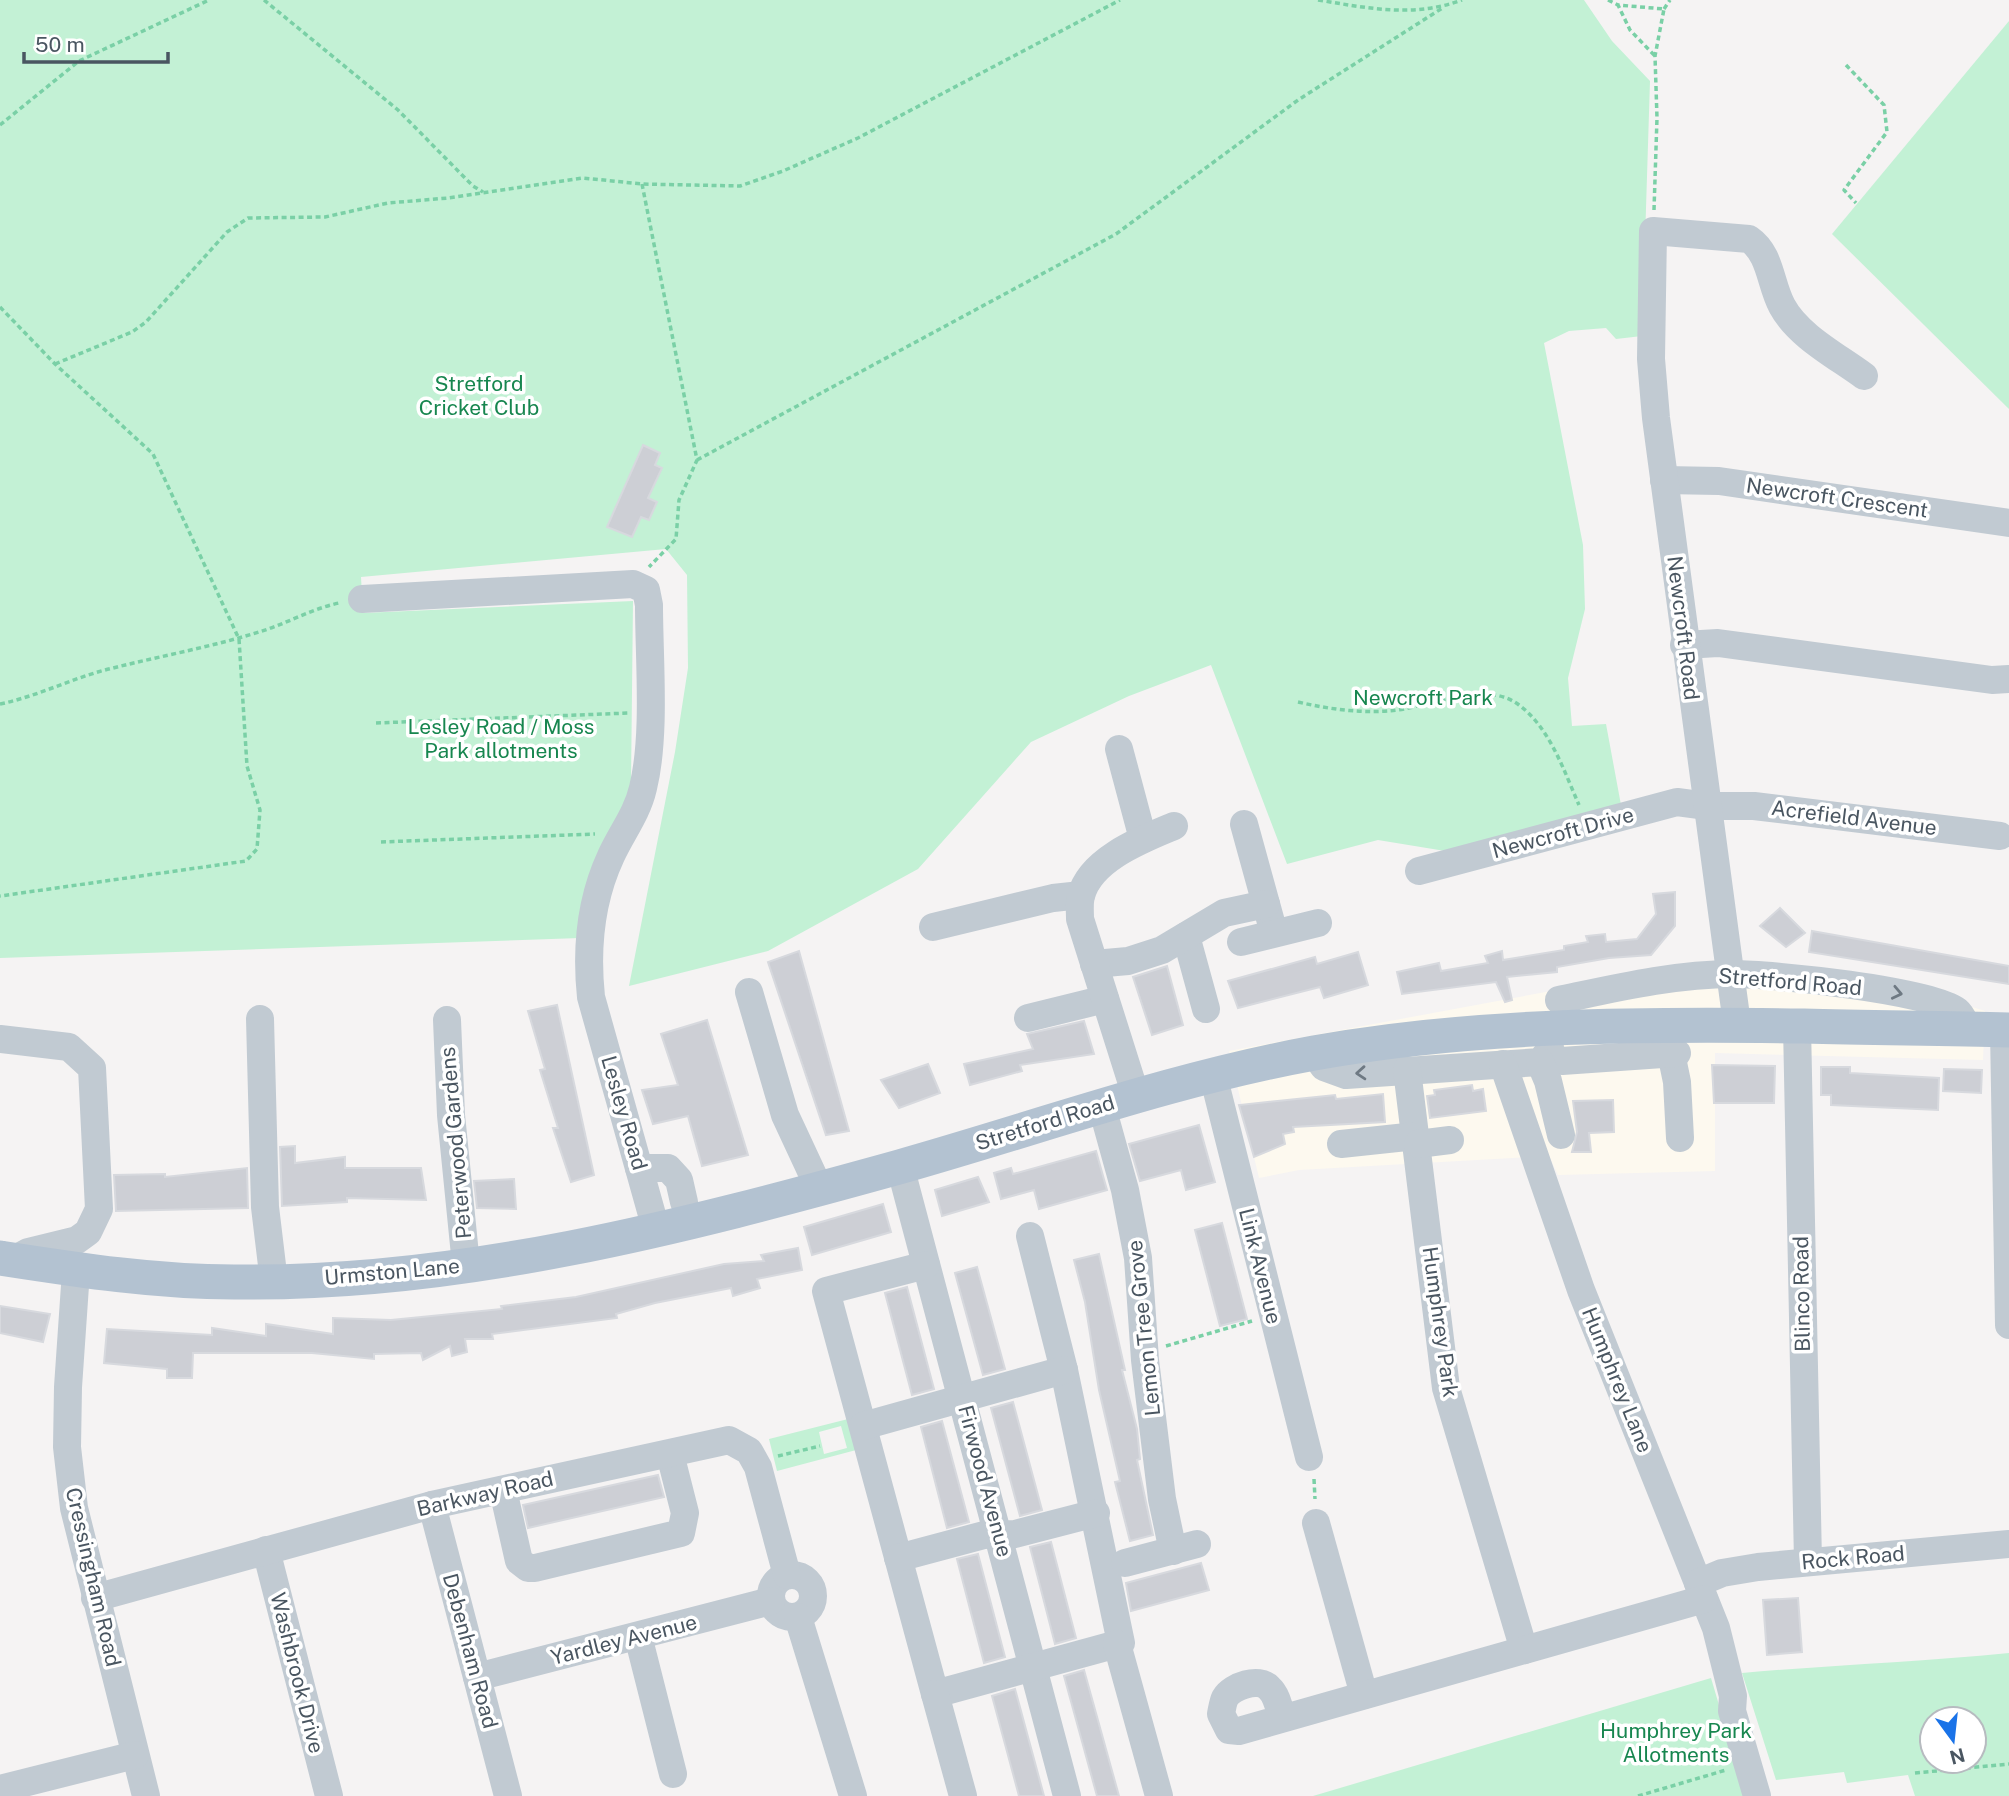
<svg xmlns="http://www.w3.org/2000/svg" width="2009" height="1796" font-family="'Public Sans',sans-serif">
<style>
.commercial{fill:#fdf9ef}
.green{fill:#c3f1d5;fill-rule:evenodd}
.building{fill:#cdcfd5;stroke:#d7d9de;stroke-width:2}
.lines{fill:none;stroke-linecap:round;stroke-linejoin:round}
.path{stroke:#7ad0a6;stroke-width:3.5;stroke-dasharray:5 3.5;stroke-linecap:butt}
.minor{stroke:#c1cad2;stroke-width:28}
.major{stroke:#b3c2d1;stroke-width:35}
.oneway{stroke:#6e7983}
.labels{text-anchor:middle;stroke-width:7;stroke-linejoin:round;paint-order:stroke}
.park-label{font-size:21px;fill:#17864f;stroke:#fff}
.street-label{font-size:21px;fill:#4a5661;stroke:#fff}
</style>
<rect width="100%" height="100%" fill="#f5f3f3"/>
<path class="commercial" d="M 1642,974 L 1889,981 L 1985,1011 L 1983,1060 L 1715,1053 L 1715,1171 L 1558,1175 L 1549,1156 L 1299,1170 L 1259,1178 L 1229,1051 Z"/>
<g class="green">
<path d="M 0,0 L 1584,0 L 1612,41 L 1650,81 L 1642,336 L 1616,339 L 1606,328 L 1569,331 L 1544,343 L 1583,545 L 1585,609 L 1568,678 L 1572,726 L 1606,724 L 1621,805 L 1445,851 L 1378,840 L 1287,864 L 1211,665 L 1129,696 L 1031,742 L 918,869 L 768,951 L 629,986 L 675,752 L 688,668 L 687,575 L 666,549 L 361,577 L 363,613 L 633,601 L 631,783 L 580,938 L 0,958 Z"/>
<path d="M 2009,21 L 2009,409 L 1832,234 Z"/>
<path d="M 852,1418 L 860,1449 L 777,1471 L 769,1439 ZM 841,1426 L 847,1448 L 824,1454 L 819,1432 Z"/>
<path d="M 2009,1653 L 2009,1796 L 1915,1796 L 1908,1775 L 1847,1783 L 1844,1772 L 1776,1780 L 1742,1673 C 1831,1665 1920,1662 2009,1653 ZM 1932,1719 L 1974,1719 L 1974,1761 L 1932,1761 Z"/>
<path d="M 1711,1678 L 1746,1796 L 1313,1796 Z"/>
</g>
<g class="building">
<path d="M 643,445 L 660,453 L 655,465 L 662,468 L 648,498 L 657,502 L 649,520 L 641,517 L 632,537 L 607,527 Z"/>
<path d="M 1675,892 L 1675,926 L 1651,955 L 1609,958 L 1557,967 L 1557,972 L 1507,977 L 1512,1000 L 1505,1002 L 1496,982 L 1402,994 L 1397,972 L 1439,963 L 1441,971 L 1488,963 L 1485,956 L 1502,951 L 1503,960 L 1564,950 L 1564,946 L 1588,942 L 1586,936 L 1605,934 L 1606,942 L 1637,939 L 1656,914 L 1653,894 Z"/>
<path d="M 1780,908 L 1805,933 L 1786,947 L 1760,926 Z"/>
<path d="M 1812,931 L 2009,966 L 2009,984 L 1809,952 Z"/>
<path d="M 799,951 L 849,1131 L 826,1135 L 768,962 Z"/>
<path d="M 1358,952 L 1368,985 L 1324,998 L 1320,987 L 1238,1008 L 1228,981 L 1315,957 L 1317,964 Z"/>
<path d="M 1167,966 L 1183,1025 L 1152,1035 L 1133,977 Z"/>
<path d="M 557,1005 L 594,1175 L 571,1182 L 553,1128 L 558,1128 L 540,1070 L 545,1069 L 528,1011 Z"/>
<path d="M 707,1020 L 748,1155 L 702,1166 L 688,1116 L 653,1124 L 642,1090 L 678,1085 L 661,1034 Z"/>
<path d="M 1084,1021 L 1094,1054 L 1020,1065 L 1022,1071 L 970,1085 L 964,1064 L 1033,1049 L 1027,1034 Z"/>
<path d="M 928,1064 L 940,1093 L 899,1108 L 881,1080 Z"/>
<path d="M 1712,1065 L 1775,1066 L 1774,1103 L 1714,1103 Z"/>
<path d="M 1821,1067 L 1850,1067 L 1850,1073 L 1939,1078 L 1938,1110 L 1831,1105 L 1831,1095 L 1821,1095 Z"/>
<path d="M 1944,1069 L 1982,1070 L 1981,1093 L 1943,1091 Z"/>
<path d="M 1472,1085 L 1473,1091 L 1483,1089 L 1486,1111 L 1430,1118 L 1427,1096 L 1435,1095 L 1434,1090 Z"/>
<path d="M 1383,1094 L 1385,1122 L 1293,1127 L 1294,1132 L 1283,1134 L 1285,1144 L 1254,1157 L 1239,1105 L 1335,1095 L 1336,1099 Z"/>
<path d="M 1613,1100 L 1614,1132 L 1589,1133 L 1591,1152 L 1572,1152 L 1577,1132 L 1573,1101 Z"/>
<path d="M 1199,1125 L 1215,1182 L 1186,1190 L 1181,1170 L 1140,1181 L 1129,1144 Z"/>
<path d="M 295,1146 L 295,1163 L 345,1157 L 345,1168 L 421,1168 L 426,1200 L 347,1198 L 347,1202 L 282,1206 L 280,1147 Z"/>
<path d="M 1096,1151 L 1107,1190 L 1039,1209 L 1034,1190 L 1001,1199 L 994,1173 L 1011,1168 L 1013,1174 Z"/>
<path d="M 247,1168 L 248,1208 L 116,1211 L 114,1175 L 165,1174 L 165,1177 Z"/>
<path d="M 978,1177 L 989,1202 L 942,1216 L 935,1190 Z"/>
<path d="M 514,1179 L 516,1209 L 477,1208 L 474,1181 Z"/>
<path d="M 883,1204 L 891,1232 L 812,1255 L 804,1227 Z"/>
<path d="M 1222,1223 L 1247,1319 L 1220,1326 L 1195,1230 Z"/>
<path d="M 798,1248 L 802,1270 L 757,1279 L 760,1288 L 733,1296 L 731,1288 L 655,1303 L 616,1314 L 617,1318 L 492,1334 L 493,1339 L 465,1339 L 467,1352 L 452,1356 L 450,1346 L 423,1360 L 421,1353 L 374,1354 L 374,1359 L 312,1353 L 193,1353 L 192,1378 L 167,1378 L 167,1369 L 104,1363 L 107,1329 L 212,1335 L 212,1328 L 266,1336 L 266,1324 L 333,1334 L 333,1318 L 391,1320 L 502,1309 L 501,1306 L 576,1297 L 724,1264 L 764,1261 L 761,1255 Z"/>
<path d="M 1099,1254 L 1125,1370 L 1122,1370 L 1137,1429 L 1140,1459 L 1137,1460 L 1153,1535 L 1130,1541 L 1115,1482 L 1120,1481 L 1099,1390 L 1085,1302 L 1074,1260 Z"/>
<path d="M 977,1267 L 1005,1369 L 983,1375 L 955,1273 Z"/>
<path d="M 907,1287 L 934,1389 L 912,1395 L 885,1293 Z"/>
<path d="M 0,1306 L 50,1314 L 43,1342 L 0,1333 Z"/>
<path d="M 1013,1402 L 1042,1510 L 1020,1516 L 991,1408 Z"/>
<path d="M 942,1421 L 969,1522 L 947,1528 L 921,1427 Z"/>
<path d="M 658,1475 L 664,1497 L 528,1528 L 523,1505 Z"/>
<path d="M 1051,1542 L 1076,1638 L 1055,1644 L 1030,1547 Z"/>
<path d="M 978,1554 L 1005,1657 L 984,1663 L 957,1559 Z"/>
<path d="M 1201,1563 L 1209,1590 L 1131,1611 L 1126,1583 Z"/>
<path d="M 1798,1598 L 1802,1652 L 1767,1655 L 1763,1600 Z"/>
<path d="M 1084,1670 L 1119,1796 L 1097,1796 L 1064,1676 Z"/>
<path d="M 1015,1689 L 1044,1796 L 1019,1796 L 992,1696 Z"/>
</g>
<g class="lines">
<g class="path">
<path d="M 264,0 L 398,110 L 473,186 L 483,192"/>
<path d="M 1318,0 C 1368,8 1413,18 1462,0"/>
<path d="M 1608,0 L 1618,5"/>
<path d="M 1664,9 L 1670,0"/>
<path d="M 1846,65 L 1884,105 L 1887,132 L 1844,190 L 1856,203"/>
<path d="M 0,125 L 79,61 L 209,0"/>
<path d="M 642,184 L 697,460 L 679,500 L 676,539 L 649,567"/>
<path d="M 1654,210 L 1657,118 L 1655,56 L 1664,9 L 1618,5 L 1630,30 L 1655,56"/>
<path d="M 0,307 L 55,364 L 153,454 L 239,639 L 247,766 L 260,810 L 257,849 L 246,861 L 0,896"/>
<path d="M 55,364 L 132,332 L 146,322 L 227,232 L 248,218 L 325,217 L 388,203 L 448,198 L 583,178 L 642,184 L 740,186 L 783,171 L 858,138 L 1120,0"/>
<path d="M 697,460 L 1116,234 L 1298,100 L 1444,7"/>
<path d="M 1298,702 C 1329,709 1357,713 1388,711 C 1427,709 1483,678 1519,705 C 1550,728 1564,771 1579,805"/>
<path d="M 0,704 C 39,696 74,677 113,668 C 161,656 211,647 259,632 C 286,624 311,609 339,603"/>
<path d="M 376,723 L 629,713"/>
<path d="M 381,842 L 595,834"/>
<path d="M 1166,1346 L 1252,1321"/>
<path d="M 778,1456 L 820,1446"/>
<path d="M 1314,1479 L 1315,1499"/>
<path d="M 1915,1773 L 2009,1764"/>
<path d="M 1638,1796 L 1726,1770"/>
</g>
<g class="minor">
<path d="M 1664,480 L 1719,481 L 2009,523"/>
<path d="M 362,599 L 633,584 L 646,590 L 649,605 C 649,660 656,735 643,788 C 637,814 622,832 611,856 C 590,901 586,949 591,997 L 656,1229"/>
<path d="M 1684,645 L 1718,643 L 1992,680 L 2009,679"/>
<path d="M 1119,749 L 1143,839"/>
<path d="M 1244,824 L 1274,933"/>
<path d="M 1419,871 L 1677,802 L 1707,806 L 1754,806 L 2000,836"/>
<path d="M 933,927 L 1053,898 L 1081,895"/>
<path d="M 1186,936 L 1206,1009"/>
<path d="M 1241,942 L 1318,923"/>
<path d="M 1094,964 L 1128,961 L 1162,950 L 1224,913 L 1266,904"/>
<path d="M 749,992 L 785,1115 L 819,1188"/>
<path d="M 1559,1000 C 1616,988 1675,974 1733,974 C 1772,974 1929,990 1957,1011 C 1962,1015 1965,1023 1968,1029"/>
<path d="M 1028,1018 L 1105,999"/>
<path d="M 260,1019 L 265,1207 L 274,1282"/>
<path d="M 447,1020 L 451,1115 L 466,1265"/>
<path d="M 1737,1024 L 1656,418 L 1651,359 L 1653,231 L 1749,239 C 1771,254 1770,284 1782,306 C 1798,336 1837,356 1864,376"/>
<path d="M 1797,1026 L 1808,1562"/>
<path d="M 2004,1030 L 2009,1325"/>
<path d="M 0,1039 L 69,1047 L 92,1068 L 99,1209 L 88,1232 L 77,1240 L 28,1252 L 17,1258"/>
<path d="M 1314,1053 L 1324,1067 L 1346,1075 L 1540,1062 L 1550,1050 L 1549,1028"/>
<path d="M 1671,1053 L 1677,1082 L 1680,1138"/>
<path d="M 1548,1056 L 1562,1061 L 1677,1053"/>
<path d="M 1540,1062 L 1548,1081 L 1561,1135"/>
<path d="M 1503,1064 L 1581,1290 L 1716,1628 L 1733,1696 L 1732,1711 L 1757,1796"/>
<path d="M 1407,1070 L 1446,1388 L 1524,1650"/>
<path d="M 1213,1075 L 1309,1457"/>
<path d="M 1136,1096 L 1080,919 C 1080,911 1079,903 1081,896 C 1090,859 1143,839 1174,826"/>
<path d="M 1102,1107 L 1125,1190 L 1138,1258 L 1145,1360 L 1162,1499 L 1173,1551"/>
<path d="M 1341,1144 L 1416,1136"/>
<path d="M 1418,1144 L 1450,1140"/>
<path d="M 900,1166 L 1067,1796"/>
<path d="M 639,1168 L 668,1168 L 679,1180 L 684,1202"/>
<path d="M 926,1265 L 826,1291 L 935,1694 L 1121,1643 L 1064,1370 L 1030,1236"/>
<path d="M 76,1271 L 68,1387 L 67,1447 L 74,1508 L 146,1796"/>
<path d="M 863,1426 L 1064,1370"/>
<path d="M 503,1490 L 519,1561 L 528,1568 L 535,1568 L 681,1533 L 685,1513 L 670,1454"/>
<path d="M 432,1505 L 508,1796"/>
<path d="M 1316,1523 L 1364,1695"/>
<path d="M 266,1550 L 329,1796"/>
<path d="M 898,1558 L 984,1535 L 1015,1534 L 1096,1513"/>
<path d="M 1125,1563 L 1197,1544"/>
<circle cx="792" cy="1596" r="21"/>
<path d="M 1698,1583 L 1722,1573 L 1758,1567 L 2009,1544"/>
<path d="M 95,1598 L 432,1505 L 729,1440 L 749,1451 L 758,1467 L 787,1575"/>
<path d="M 798,1617 L 853,1796"/>
<path d="M 638,1636 L 673,1774"/>
<path d="M 1117,1644 L 1159,1796"/>
<path d="M 477,1677 L 771,1601"/>
<path d="M 935,1694 L 963,1796"/>
<path d="M 1282,1718 C 1279,1708 1277,1695 1269,1688 C 1259,1677 1232,1686 1225,1698 C 1223,1702 1222,1709 1221,1714 L 1229,1730 L 1239,1731 L 1704,1599"/>
<path d="M 0,1789 L 135,1755"/>
</g>
<path class="major" d="M 0,1258 C 78,1270 155,1282 234,1282 C 460,1285 683,1227 899,1167 C 1037,1128 1172,1079 1314,1053 C 1476,1024 1640,1024 1804,1026 C 1872,1028 1941,1028 2009,1030"/>
</g>
<defs><path id="oneway-chevron" d="M-2-3.5L2.5 0L-2 3.5" fill="none" stroke-width="1.6" stroke-linecap="round" stroke-linejoin="round" transform="scale(1.75)"/></defs>
<g class="oneway">
<use href="#oneway-chevron" transform="translate(1897 993) rotate(12)"/>
<use href="#oneway-chevron" transform="translate(1361 1073) rotate(176)"/>
</g>
<g class="labels">
<g class="park-label">
<text x="479" y="391">Stretford<tspan x="479" dy="24">Cricket Club</tspan></text>
<text x="1423" y="705">Newcroft Park</text>
<text x="501" y="734">Lesley Road / Moss<tspan x="501" dy="24">Park allotments</tspan></text>
<text x="1676" y="1738">Humphrey Park<tspan x="1676" dy="24">Allotments</tspan></text>
</g>
<g class="street-label">
<text transform="translate(1837 498) rotate(8)" y="7">Newcroft Crescent</text>
<text transform="translate(1683 628) rotate(83)" y="7">Newcroft Road</text>
<text transform="translate(1854 818) rotate(7)" y="7">Acrefield Avenue</text>
<text transform="translate(1563 833) rotate(-15)" y="7">Newcroft Drive</text>
<text transform="translate(1790 982) rotate(5)" y="7">Stretford Road</text>
<text transform="translate(624 1113) rotate(74)" y="7">Lesley Road</text>
<text transform="translate(1045 1123) rotate(-17)" y="7">Stretford Road</text>
<text transform="translate(456 1143) rotate(-95)" y="7">Peterwood Gardens</text>
<text transform="translate(1260 1266) rotate(76)" y="7">Link Avenue</text>
<text transform="translate(392 1272) rotate(-5)" y="7">Urmston Lane</text>
<text transform="translate(1802 1294) rotate(-91)" y="7">Blinco Road</text>
<text transform="translate(1440 1322) rotate(82)" y="7">Humphrey Park</text>
<text transform="translate(1144 1328) rotate(-96)" y="7">Lemon Tree Grove</text>
<text transform="translate(1617 1380) rotate(68)" y="7">Humphrey Lane</text>
<text transform="translate(985 1481) rotate(75)" y="7">Firwood Avenue</text>
<text transform="translate(485 1494) rotate(-13)" y="7">Barkway Road</text>
<text transform="translate(1853 1558) rotate(-5)" y="7">Rock Road</text>
<text transform="translate(93 1577) rotate(77)" y="7">Cressingham Road</text>
<text transform="translate(624 1640) rotate(-14)" y="7">Yardley Avenue</text>
<text transform="translate(470 1651) rotate(75)" y="7">Debenham Road</text>
<text transform="translate(297 1673) rotate(76)" y="7">Washbrook Drive</text>
</g>
</g>
<g transform="translate(1953 1740) rotate(165)"><circle r="33" fill="#ffffff" stroke="#b7bbc0" stroke-width="2"/>
<path d="M0-5L12 26L0 18L-12 26Z" fill="#1a73e8"/>
<text y="-10" font-size="19" font-weight="bold" text-anchor="middle" fill="#4a5661">N</text>
</g>
<path d="M24 52v10h144v-10" fill="none" stroke="#4a5661" stroke-width="3.5"/>
<text x="35" y="52" font-size="21" fill="#4a5661" stroke="#ffffff" stroke-width="5" paint-order="stroke">50 m</text>
</svg>
